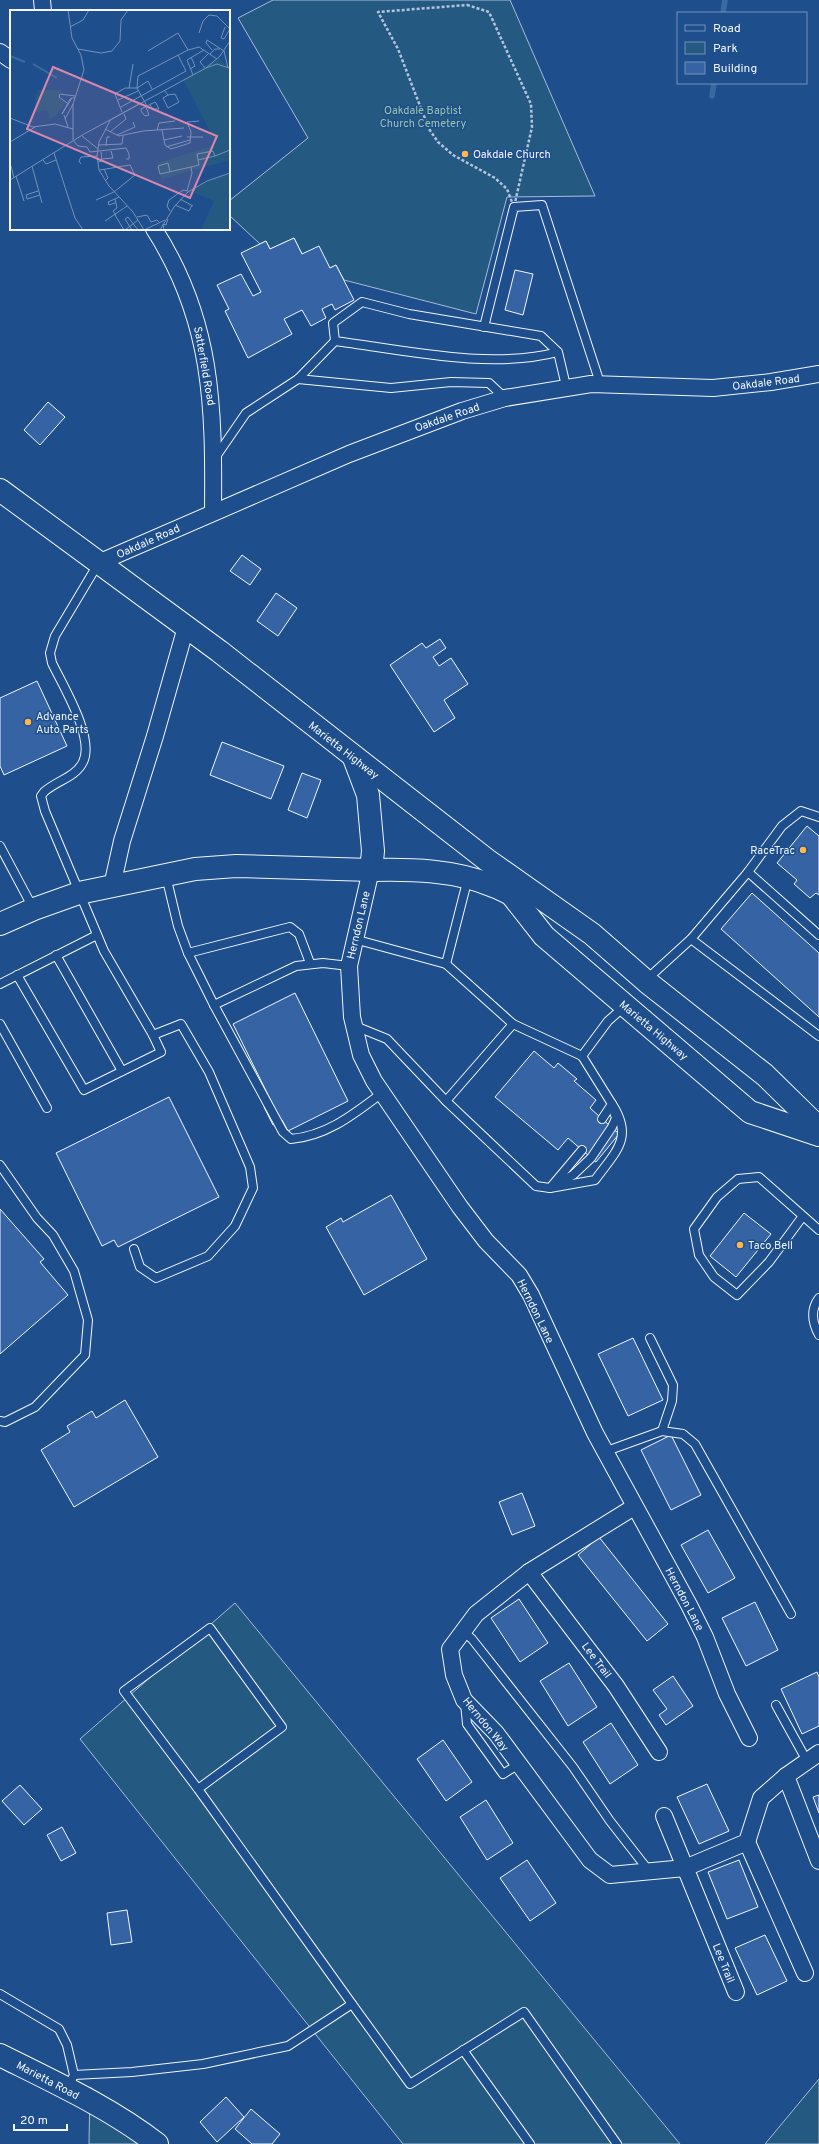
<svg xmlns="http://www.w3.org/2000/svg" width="819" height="2144" font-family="Overpass,sans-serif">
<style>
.green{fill:#245a82;stroke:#a8bbd7}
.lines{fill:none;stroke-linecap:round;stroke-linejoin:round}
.stream{stroke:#3b69a3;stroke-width:5.5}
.building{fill:#3563a3;stroke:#f2f6ff}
.lane-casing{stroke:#f2f6ff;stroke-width:10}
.street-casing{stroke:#f2f6ff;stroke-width:18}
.secondary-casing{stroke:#f2f6ff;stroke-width:24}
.primary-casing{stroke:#f2f6ff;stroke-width:24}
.path{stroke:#b3c4dc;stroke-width:2.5;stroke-dasharray:3 2;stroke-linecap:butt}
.lane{stroke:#1f4e8c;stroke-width:8}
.street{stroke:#1f4e8c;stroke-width:16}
.secondary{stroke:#1f4e8c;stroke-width:22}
.primary{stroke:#1f4e8c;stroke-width:22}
.poi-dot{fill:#ffb74d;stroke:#1f4e8c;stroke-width:1.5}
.labels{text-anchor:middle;stroke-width:3;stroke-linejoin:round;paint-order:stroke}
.park-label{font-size:11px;fill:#97c8a6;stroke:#1f4e8c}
.poi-label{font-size:11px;fill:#f2f6ff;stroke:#1f4e8c;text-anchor:start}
.street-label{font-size:11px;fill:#f2f6ff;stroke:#1f4e8c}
.inset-river{fill:none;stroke:#3b69a3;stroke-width:2}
.inset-road{fill:none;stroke:#7391ba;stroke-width:1}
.view{fill:#da87ad;fill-opacity:0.15;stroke:#da87ad;stroke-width:2}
.inset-edge{fill:none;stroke:#f2f6ff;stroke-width:2}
</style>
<rect width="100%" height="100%" fill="#1f4e8c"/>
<g class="green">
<path d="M 273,0 L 510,0 L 595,196 L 507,197 L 476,314 L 344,280 L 336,265 L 330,268 L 302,254 L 294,238 L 270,249 L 266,241 L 260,244 L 229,215 L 229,201 L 308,138 L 238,18 Z"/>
<path d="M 235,1603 L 680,2144 L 403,2144 L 80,1739 Z"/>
<path d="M 819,2079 L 819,2144 L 765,2144 Z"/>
<path d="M 90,2087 L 161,2144 L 89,2144 Z"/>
</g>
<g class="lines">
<g class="stream">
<path d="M 723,13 L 725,0"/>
<path d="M 712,96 L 714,83"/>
</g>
</g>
<g class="building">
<path d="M 294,238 L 302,254 L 319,246 L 330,268 L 336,265 L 354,300 L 335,310 L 332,304 L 322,309 L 326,318 L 311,326 L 302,310 L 284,319 L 292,334 L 248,358 L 225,311 L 229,309 L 217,285 L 241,274 L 253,296 L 261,292 L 241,253 L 266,241 L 270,249 Z"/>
<path d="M 515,270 L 533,274 L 523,315 L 505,310 Z"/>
<path d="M 48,402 L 65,417 L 40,445 L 24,430 Z"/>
<path d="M 242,555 L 261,569 L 250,585 L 230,571 Z"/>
<path d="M 276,593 L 297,608 L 278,636 L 257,621 Z"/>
<path d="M 440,639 L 446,648 L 433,657 L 439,666 L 451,658 L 468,684 L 444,700 L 455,718 L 434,732 L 390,665 L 422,643 L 426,648 Z"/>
<path d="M 37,681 L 67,746 L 4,775 L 0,766 L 0,698 Z"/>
<path d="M 222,742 L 284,766 L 271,799 L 210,775 Z"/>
<path d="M 302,773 L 321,780 L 307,818 L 288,810 Z"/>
<path d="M 807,826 L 819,836 L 819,895 L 816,893 L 810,898 L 794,884 L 797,880 L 777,863 Z"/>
<path d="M 752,893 L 819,953 L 819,1017 L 721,929 Z"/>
<path d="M 295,993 L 348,1101 L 288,1131 L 282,1120 L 273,1125 L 264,1107 L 272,1103 L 233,1024 Z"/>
<path d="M 534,1051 L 554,1068 L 558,1063 L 577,1079 L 574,1081 L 596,1100 L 590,1108 L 619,1134 L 596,1162 L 568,1138 L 558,1150 L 495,1097 Z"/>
<path d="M 169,1097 L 219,1197 L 118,1247 L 114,1240 L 102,1246 L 56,1153 Z"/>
<path d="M 391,1195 L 427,1259 L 364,1295 L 326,1227 L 341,1218 L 343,1222 Z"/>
<path d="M 0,1209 L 44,1259 L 40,1262 L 68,1295 L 0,1354 Z"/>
<path d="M 744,1213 L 771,1234 L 736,1277 L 710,1256 Z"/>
<path d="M 633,1338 L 663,1400 L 628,1416 L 598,1354 Z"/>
<path d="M 125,1400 L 158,1457 L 74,1507 L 41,1450 L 70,1432 L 67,1426 L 92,1411 L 96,1418 Z"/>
<path d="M 671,1435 L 701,1495 L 671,1510 L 641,1450 Z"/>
<path d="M 522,1493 L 535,1526 L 512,1535 L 499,1502 Z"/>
<path d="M 708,1530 L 735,1578 L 708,1593 L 681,1545 Z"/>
<path d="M 599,1537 L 668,1624 L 647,1641 L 578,1555 Z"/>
<path d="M 519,1599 L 548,1643 L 520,1662 L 491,1618 Z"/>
<path d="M 755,1602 L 778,1650 L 746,1666 L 722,1618 Z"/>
<path d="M 569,1663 L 597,1707 L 568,1726 L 540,1681 Z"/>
<path d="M 817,1672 L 819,1677 L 819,1726 L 802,1734 L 781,1689 Z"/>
<path d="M 673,1676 L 693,1706 L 666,1725 L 659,1715 L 667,1709 L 653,1690 Z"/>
<path d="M 611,1723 L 638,1765 L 610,1784 L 583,1742 Z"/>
<path d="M 443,1740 L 472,1782 L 446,1801 L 417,1759 Z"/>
<path d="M 707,1784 L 729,1831 L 699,1844 L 677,1797 Z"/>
<path d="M 20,1785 L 42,1809 L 24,1825 L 2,1801 Z"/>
<path d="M 819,1795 L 819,1813 L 813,1797 Z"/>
<path d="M 486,1800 L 513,1843 L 487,1860 L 460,1817 Z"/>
<path d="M 62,1827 L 76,1853 L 61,1861 L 47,1835 Z"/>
<path d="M 527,1860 L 556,1903 L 530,1921 L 500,1878 Z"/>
<path d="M 739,1860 L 758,1907 L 727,1919 L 708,1872 Z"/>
<path d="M 127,1910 L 132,1942 L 111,1945 L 107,1913 Z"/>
<path d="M 765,1935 L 787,1981 L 757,1995 L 735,1948 Z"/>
<path d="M 226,2097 L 244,2117 L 217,2142 L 200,2122 Z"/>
<path d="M 251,2109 L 280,2134 L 272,2144 L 252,2144 L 235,2129 Z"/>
</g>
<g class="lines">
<g class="lane-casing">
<g id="lane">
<path d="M 484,327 L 514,207 L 542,205 L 600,383"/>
<path d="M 558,352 C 490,370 404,350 335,341 L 333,323 L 362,302 L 409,314 L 541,336 L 558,352 L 566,386"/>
<path d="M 298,379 L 391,388 L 451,382 L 489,383 L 505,398"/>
<path d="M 215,458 L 246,413 L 298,379 L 335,341"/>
<path d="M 98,564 L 55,636 L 50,653 L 52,663 C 63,686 95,738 83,762 C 76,777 56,781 44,792 L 41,796 L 45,811 L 104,951 L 153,1035 L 181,1024 L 209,1072 L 250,1167 L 253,1188 L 235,1226 L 208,1256 L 156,1278 L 140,1267 L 134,1249"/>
<path d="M 0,846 L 33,908"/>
<path d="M 748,872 L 819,935"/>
<path d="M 166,876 L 178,926 L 188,953 L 214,1005 L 283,1132 L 291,1139 C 327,1136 354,1114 382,1093"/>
<path d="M 354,939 L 446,964 L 513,1024 L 582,1056 L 608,1021 L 625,1006"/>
<path d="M 691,939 L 819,1036"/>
<path d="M 188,953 L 290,927 L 299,934 L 310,963"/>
<path d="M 56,955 L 122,1071"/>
<path d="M 446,964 L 468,878"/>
<path d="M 17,975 L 84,1090 L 161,1052 L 153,1035"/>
<path d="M 646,980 L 691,939 L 748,872 L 782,826 L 801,811 L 819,817"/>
<path d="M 0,984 L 97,935"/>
<path d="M 214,1005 L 296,966 L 323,963 L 349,966"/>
<path d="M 0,1024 L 47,1108"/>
<path d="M 355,1026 L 387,1039 L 446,1101 L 536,1186 L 550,1188 L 582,1150"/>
<path d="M 582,1056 L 612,1104 L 602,1119"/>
<path d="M 446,1101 L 513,1024"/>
<path d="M 0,1165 L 37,1218 L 53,1235 L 74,1271 L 88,1320 L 85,1355 L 35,1407 L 5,1422 L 0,1421"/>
<path d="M 556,1184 L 573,1175 L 591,1158 L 612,1127 L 616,1118 L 613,1109"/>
<path d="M 550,1188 L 595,1180 C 616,1151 634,1138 612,1104"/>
<path d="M 803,1216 L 769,1262 L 737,1295 L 714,1277 L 699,1255 L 694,1229 L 717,1197 L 738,1179 L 759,1177 L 819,1230"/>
<path d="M 819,1298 C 810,1310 812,1322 819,1335"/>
<path d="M 650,1338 L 673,1385 L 672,1401 L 662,1431"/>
<path d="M 604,1452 L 662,1431 L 683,1434 L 695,1444 L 791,1614"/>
<path d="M 463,1631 L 472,1639 L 573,1767 L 610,1821 L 649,1871"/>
<path d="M 465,1703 L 467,1724 L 503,1774 L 519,1764"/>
<path d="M 776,1705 L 807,1761"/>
<path d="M 0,1994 L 59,2029 L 67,2045 L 74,2075 L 72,2079"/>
<path d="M 352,2004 L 410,2084 L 524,2012 L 617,2144"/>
<path d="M 463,2050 L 530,2144"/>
<path d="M 74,2075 L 132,2072 L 203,2064 L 288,2046 L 352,2004 L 198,1789 L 124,1691 L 210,1628 L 282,1727 L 198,1789"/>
</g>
</g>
<g class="street-casing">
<g id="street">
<path d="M 42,0 L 43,11"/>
<path d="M 0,52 L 11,60"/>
<path d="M 154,229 C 213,321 214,407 213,512"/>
<path d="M 98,563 L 349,454 L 462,411 L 505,398 L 591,384 L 713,388 L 771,382 L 819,374"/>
<path d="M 371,870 L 349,966 L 352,1017 L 361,1055 L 374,1081 L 460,1207 L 486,1241 L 519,1275 L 531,1295 L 595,1433 L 689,1605 L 705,1637 L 727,1694 L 749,1738"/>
<path d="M 112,886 L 122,841 L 155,736 L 186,627"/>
<path d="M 634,1507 L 529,1572 L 476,1614 L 450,1649 L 454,1675 L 464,1700 L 496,1733 L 590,1860 L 610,1875 L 685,1868 L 747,1842 L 761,1798 L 786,1776 L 819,1753"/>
<path d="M 529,1572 L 616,1686 L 659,1752"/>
<path d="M 786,1776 L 819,1861"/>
<path d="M 664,1816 L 736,1992"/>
<path d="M 747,1842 L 805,1973"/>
</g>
</g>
<g class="secondary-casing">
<g id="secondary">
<path d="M 0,924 L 34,909 L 79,893 L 195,869 L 236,866 L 371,870"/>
<path d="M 0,2055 C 52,2081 111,2108 157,2144"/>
</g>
</g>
<g class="primary-casing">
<g id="primary">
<path d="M 0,490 L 219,651 L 487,860 L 592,934 L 647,982 L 765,1075 L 819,1128"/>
<path d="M 354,758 L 368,795 L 373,851 L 371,870 C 411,869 456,870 493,886 C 504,890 514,896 524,901"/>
<path d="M 511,894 L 544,936 L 750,1112 L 819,1135"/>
</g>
</g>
<path class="path" d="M 467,5 L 489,12 L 531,104 L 532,127 L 514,207 L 507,189 L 495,178 L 453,155 L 438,142 L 429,129 L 398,49 L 378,12 Z"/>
<use href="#lane" class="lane"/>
<use href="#street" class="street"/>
<use href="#secondary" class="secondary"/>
<use href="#primary" class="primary"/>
</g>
<g class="poi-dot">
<circle cx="465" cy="154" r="4"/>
<circle cx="28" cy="722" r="4"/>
<circle cx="803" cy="850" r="4"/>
<circle cx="740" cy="1245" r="4"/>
</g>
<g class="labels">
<g class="park-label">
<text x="423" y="114">Oakdale Baptist<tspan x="423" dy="13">Church Cemetery</tspan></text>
</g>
<g class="poi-label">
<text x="473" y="158">Oakdale Church</text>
<text x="36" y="720">Advance<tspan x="36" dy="13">Auto Parts</tspan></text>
<text x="795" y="854" text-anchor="end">RaceTrac</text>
<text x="748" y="1249">Taco Bell</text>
</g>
<g class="street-label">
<text transform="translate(205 366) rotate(80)" y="4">Satterfield Road</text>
<text transform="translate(766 382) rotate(-7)" y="4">Oakdale Road</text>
<text transform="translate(447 417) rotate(-19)" y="4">Oakdale Road</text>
<text transform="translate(148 541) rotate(-24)" y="4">Oakdale Road</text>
<text transform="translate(344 750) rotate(38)" y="4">Marietta Highway</text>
<text transform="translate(358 925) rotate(-77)" y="4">Herndon Lane</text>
<text transform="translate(654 1030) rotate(40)" y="4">Marietta Highway</text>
<text transform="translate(536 1311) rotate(64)" y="4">Herndon Lane</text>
<text transform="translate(685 1599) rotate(62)" y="4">Herndon Lane</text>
<text transform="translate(597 1660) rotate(53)" y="4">Lee Trail</text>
<text transform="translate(486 1724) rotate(51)" y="4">Herndon Way</text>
<text transform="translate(724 1963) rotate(68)" y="4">Lee Trail</text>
<text transform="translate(48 2080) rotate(28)" y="4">Marietta Road</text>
</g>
</g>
<g transform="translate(10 10)">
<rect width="220" height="220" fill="#1f4e8c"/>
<path d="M 208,48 L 220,58 L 220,150 L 152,169 L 147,153 L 207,135 L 173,69 ZM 28,80 L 51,80 L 48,87 L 56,93 L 44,107 L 40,109 L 37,100 L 26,102 L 25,88 ZM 219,163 L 220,220 L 191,220 L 204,191 L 179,180 Z" fill="#245a82"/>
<path class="inset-river" d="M 0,46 L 15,52M 23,54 L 47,68"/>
<path class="inset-road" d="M 58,0 L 62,28 L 71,45 L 74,60 L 63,94 L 63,130 L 68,136 L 77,137 L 80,142 L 116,138 L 119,144 L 119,149 L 116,149M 60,17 L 73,10 L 79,0M 189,23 L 193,11 L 199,5 L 207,6 L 220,19 L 214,29 L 211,28 L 215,17M 68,39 L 91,43 L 102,41 L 110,31 L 111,10 L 118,0M 178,40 L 189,37 L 207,49M 202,40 L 196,33 L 197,30 L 214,41M 138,41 L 168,23 L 178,40 L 128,66 L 127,78 L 138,71 L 142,79M 214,41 L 218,58M 200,44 L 205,39 L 210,39M 195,58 L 190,52 L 199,43M 196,58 L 207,54 L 219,58M 180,59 L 185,56 L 181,47M 183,65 L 177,50 L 194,40M 119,78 L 123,54M 154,80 L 158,85 L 165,84 L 169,92 L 158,98 L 153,88 L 158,85M 62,88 L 52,104 L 60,89 L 62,88 L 65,88M 108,90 L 128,81M 57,93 L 49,87 L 50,84 L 65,86M 111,97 L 176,61 L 168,45M 136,97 L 139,105 L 135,106 L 131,101 L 131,99 L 137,96M 112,102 L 105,84 L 115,78 L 127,78 L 137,96 L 145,92 L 146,93 L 149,99 L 143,99 L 140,95M 54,105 L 58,117M 0,108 L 23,117 L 45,114 L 63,119M 55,109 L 63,94M 101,109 L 89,132 L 87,146 L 89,160 L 99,176 L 123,202 L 134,220M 102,109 L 129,94M 95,119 L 109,126 L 133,121 L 174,118M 147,120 L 149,113 L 165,111M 152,120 L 155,135 L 161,139 L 180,133 L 181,122 L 177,112 L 189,111M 100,122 L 116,109 L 114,104M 107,125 L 125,117 L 123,112M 72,126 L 88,139M 177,127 L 193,127M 154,130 L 172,126M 0,132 L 25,117M 89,135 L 112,134 L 113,126M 96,136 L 97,127 L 100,127M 156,137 L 180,130M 44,143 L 65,208 L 73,220M 205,146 L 220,140M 92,149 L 103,148 L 101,141M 33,150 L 36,154 L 46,150M 88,152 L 92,151 L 91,142M 71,154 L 69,151 L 71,147 L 87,146M 1,156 L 4,168M 22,156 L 32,193M 181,157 L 189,155 L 188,150 L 187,144 L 203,141 L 205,146 L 188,150M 94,159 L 98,168 L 95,171M 160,162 L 158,153 L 148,156 L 150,164 L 181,157 L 182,163 L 177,181M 6,166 L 14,191M 0,170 L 74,124 L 196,58 L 210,46 L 220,31M 28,181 L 16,185 L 17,189 L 30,185M 170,189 L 183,196M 86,190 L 104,182 L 125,165 L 120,155 L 90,160M 105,193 L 99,195 L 98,192 L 105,189M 165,195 L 179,201 L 182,195M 160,201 L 157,196 L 159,190 L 173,180 L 178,181M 105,205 L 114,220M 106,205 L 103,201 L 107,198 L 105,189 L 109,187M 127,207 L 137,205 L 141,212 L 147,210 L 149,212M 95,211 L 117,196M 115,220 L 128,210M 122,220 L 115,209 L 118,207 L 128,220M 134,220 L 155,210M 150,220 L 164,197 L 178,182 L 197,171 L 220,163M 154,220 L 153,214 L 156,215 L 158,209"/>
<path class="view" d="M 43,57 L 207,126 L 180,188 L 17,119 Z"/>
<rect width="220" height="220" class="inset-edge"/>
</g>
<rect x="677" y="12" width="130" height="72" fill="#1f4e8c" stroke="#7391ba"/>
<rect x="685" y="25" width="20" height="6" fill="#1f4e8c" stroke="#7391ba"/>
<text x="713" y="32" font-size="12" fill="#f2f6ff">Road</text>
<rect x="685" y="42" width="20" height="12" fill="#245a82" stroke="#7391ba"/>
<text x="713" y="52" font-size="12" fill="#f2f6ff">Park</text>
<rect x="685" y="62" width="20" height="12" fill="#3563a3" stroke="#7391ba"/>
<text x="713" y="72" font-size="12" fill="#f2f6ff">Building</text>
<path d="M14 2124v6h53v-6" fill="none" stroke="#f2f6ff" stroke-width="2"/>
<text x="20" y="2124" font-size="12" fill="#f2f6ff" stroke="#1f4e8c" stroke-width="3" paint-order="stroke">20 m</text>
</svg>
